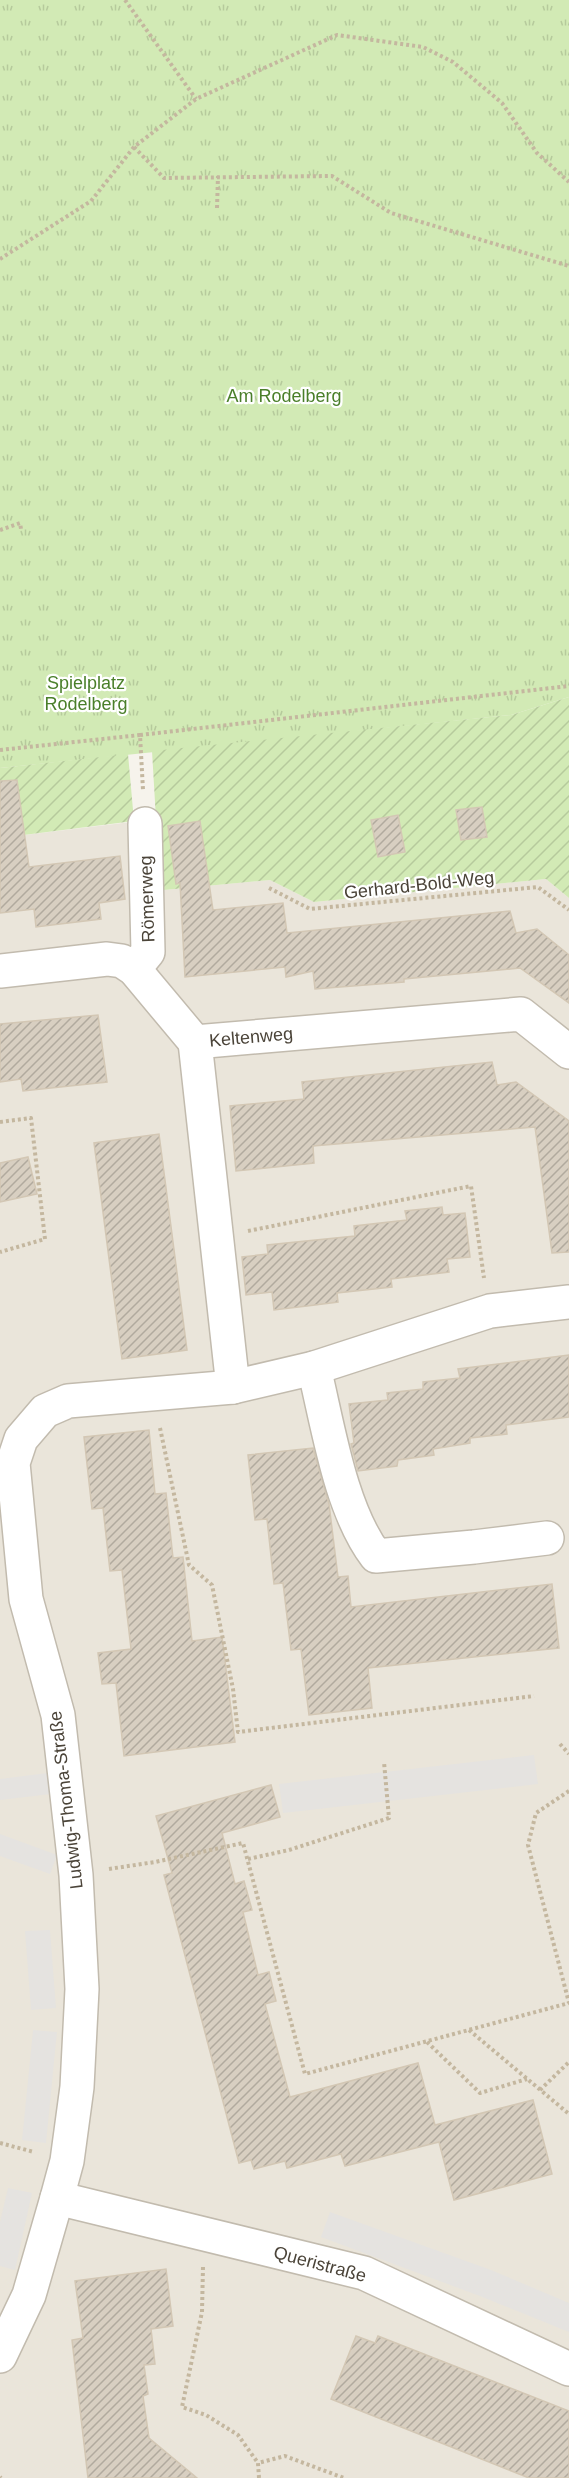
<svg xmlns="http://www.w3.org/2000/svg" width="569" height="2478" font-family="Helvetica,sans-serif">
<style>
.residential{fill:#eae5da}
.park{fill:url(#park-tufts)}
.garden{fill:url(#garden-furrows)}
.parking{fill:#e5e3e0}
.building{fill:url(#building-hatch);stroke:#d3c7b4;stroke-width:1.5}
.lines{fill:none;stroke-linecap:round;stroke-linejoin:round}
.minor-casing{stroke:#c2bbae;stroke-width:36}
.path{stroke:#c4b79f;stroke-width:4;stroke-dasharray:3 3;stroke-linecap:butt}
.minor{stroke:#fff;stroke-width:33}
.labels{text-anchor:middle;stroke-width:4.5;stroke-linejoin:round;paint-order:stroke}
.park-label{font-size:18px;fill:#4a7f2a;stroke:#fff}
.street-label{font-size:18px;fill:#4b4439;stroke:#fff}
</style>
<defs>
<pattern id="park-tufts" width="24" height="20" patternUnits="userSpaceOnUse" patternTransform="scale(1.5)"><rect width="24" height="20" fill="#d2eab5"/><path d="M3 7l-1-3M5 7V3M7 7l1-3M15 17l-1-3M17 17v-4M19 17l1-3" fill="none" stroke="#b6ca9c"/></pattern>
<pattern id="garden-furrows" width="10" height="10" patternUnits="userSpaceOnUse" patternTransform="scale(1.5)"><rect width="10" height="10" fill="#d2eab5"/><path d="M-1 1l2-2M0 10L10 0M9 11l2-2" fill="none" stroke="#b6ca9c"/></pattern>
<pattern id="building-hatch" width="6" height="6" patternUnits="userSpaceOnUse" patternTransform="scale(1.5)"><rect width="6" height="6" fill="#d8cfc1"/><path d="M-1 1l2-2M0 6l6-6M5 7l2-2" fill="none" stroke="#b1aa9e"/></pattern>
</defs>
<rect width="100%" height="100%" fill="#f6f3ec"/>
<path class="residential" d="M 156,819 L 164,890 L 270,880 L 314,902 L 546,879 L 569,898 L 569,2478 L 0,2478 L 0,838 Z"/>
<path class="park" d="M 0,0 L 569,0 L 569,697 L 511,715 L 0,768 Z"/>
<g class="garden">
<path d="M 569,697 L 569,898 L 546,879 L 314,902 L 270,880 L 164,890 L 156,819 L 152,751 L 511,715 Z"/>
<path d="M 128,754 L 134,821 L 0,838 L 0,768 Z"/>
</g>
<g class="parking">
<path d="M 534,1755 L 538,1784 L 283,1813 L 279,1784 Z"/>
<path d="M 48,1773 L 51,1794 L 0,1800 L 0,1779 Z"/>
<path d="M 0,1834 L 57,1855 L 50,1874 L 0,1856 Z"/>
<path d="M 50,1930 L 56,2008 L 31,2010 L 25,1931 Z"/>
<path d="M 33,2030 L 57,2032 L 46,2143 L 22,2140 Z"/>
<path d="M 8,2188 L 32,2193 L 15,2270 L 0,2266 L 0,2222 Z"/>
<path d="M 330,2212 L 491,2270 L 569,2303 L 569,2332 L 480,2296 L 321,2237 Z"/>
</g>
<g class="building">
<path d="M 17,780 L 29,867 L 120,856 L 125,899 L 99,903 L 101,919 L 36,927 L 34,909 L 0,913 L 0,781 Z"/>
<path d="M 482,807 L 487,837 L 461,840 L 456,810 Z"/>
<path d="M 398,815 L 405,852 L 378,857 L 371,820 Z"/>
<path d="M 200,821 L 213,910 L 283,903 L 287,933 L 510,911 L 516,933 L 537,929 L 569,955 L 569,1003 L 520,968 L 404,979 L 404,982 L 315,989 L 313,971 L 286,977 L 285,967 L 185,977 L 180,883 L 176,884 L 168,826 Z"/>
<path d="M 98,1015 L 107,1082 L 23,1091 L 21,1079 L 0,1082 L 0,1024 Z"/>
<path d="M 492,1062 L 497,1085 L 516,1082 L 569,1121 L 569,1252 L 552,1253 L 535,1127 L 313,1146 L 314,1163 L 236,1171 L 230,1106 L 304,1099 L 302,1082 Z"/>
<path d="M 159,1134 L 187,1350 L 122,1359 L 94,1143 Z"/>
<path d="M 28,1157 L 37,1194 L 0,1202 L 0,1163 Z"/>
<path d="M 442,1207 L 443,1215 L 465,1213 L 470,1257 L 447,1259 L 449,1272 L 391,1279 L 392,1287 L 337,1293 L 338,1302 L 307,1306 L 274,1310 L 272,1292 L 246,1295 L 242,1257 L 268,1254 L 267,1245 L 355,1236 L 354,1226 L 407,1220 L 405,1211 Z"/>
<path d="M 569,1355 L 569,1417 L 506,1425 L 507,1434 L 470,1438 L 470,1443 L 433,1449 L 434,1455 L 398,1460 L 397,1466 L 358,1471 L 351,1444 L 354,1443 L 349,1404 L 388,1400 L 387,1393 L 423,1389 L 423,1382 L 460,1378 L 458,1369 Z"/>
<path d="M 149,1430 L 155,1494 L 166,1493 L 173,1558 L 183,1557 L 192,1641 L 222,1637 L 235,1742 L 124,1756 L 116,1683 L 102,1684 L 98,1653 L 131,1649 L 122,1570 L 110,1571 L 103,1508 L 92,1509 L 84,1437 Z"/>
<path d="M 313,1448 L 329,1504 L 338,1577 L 348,1576 L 351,1607 L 552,1584 L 559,1648 L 368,1668 L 372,1708 L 309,1715 L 301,1649 L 291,1650 L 283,1583 L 274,1584 L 267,1519 L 255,1520 L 248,1455 Z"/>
<path d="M 271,1785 L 280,1817 L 222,1833 L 235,1884 L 244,1881 L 252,1910 L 243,1912 L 258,1975 L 269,1972 L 276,2001 L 265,2004 L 290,2097 L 418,2063 L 435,2125 L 533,2100 L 552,2174 L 454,2200 L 439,2142 L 345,2166 L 341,2154 L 287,2168 L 285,2161 L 254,2169 L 251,2160 L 239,2163 L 164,1875 L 172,1873 L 156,1816 Z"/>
<path d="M 166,2269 L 173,2326 L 151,2329 L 155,2364 L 144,2365 L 148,2394 L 143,2396 L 149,2438 L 197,2478 L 88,2478 L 72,2340 L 83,2338 L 75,2281 Z"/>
<path d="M 356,2336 L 375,2343 L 378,2336 L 569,2411 L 569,2478 L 529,2478 L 331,2399 Z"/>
</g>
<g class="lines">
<g class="minor-casing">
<g id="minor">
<path d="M 134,969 L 148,952 L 145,824"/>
<path d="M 0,971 L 107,959 L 122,961 L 134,969 L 195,1042"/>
<path d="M 195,1042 L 521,1014 L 569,1052"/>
<path d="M 195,1042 L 233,1387"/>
<path d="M 314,1368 C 328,1425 340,1509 376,1556 L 474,1547 L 547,1538"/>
<path d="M 57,2198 L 364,2273 L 569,2369"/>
<path d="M 0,2356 L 29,2295 L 57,2198 L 67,2161 L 77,2087 L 82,1989 L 76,1875 L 58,1715 L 26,1599 L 13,1463 L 21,1439 L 45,1411 L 68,1401 L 233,1387 L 314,1368 L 490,1311 L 569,1302"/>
</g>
</g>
<g class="path">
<path d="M 125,0 L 196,99"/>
<path d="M 134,147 L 164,178 L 332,176 L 391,213 L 569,266"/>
<path d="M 217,208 L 218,176"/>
<path d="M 0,259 L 91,201 L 134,147 L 196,99 L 337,35 L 423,47 L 453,62 L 502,103 L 537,153 L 569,182"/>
<path d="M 0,530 L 20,523 L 21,529"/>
<path d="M 140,735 L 569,686"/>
<path d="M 0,750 L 140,735 L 143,790"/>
<path d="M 269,888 L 310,909 L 538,887 L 569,910"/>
<path d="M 0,1122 L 31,1118 L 45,1239 L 0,1252"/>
<path d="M 248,1231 L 471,1186 L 484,1278"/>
<path d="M 160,1428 L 189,1565 L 212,1585 L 233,1689 L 238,1732 L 534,1696"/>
<path d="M 560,1744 L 569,1754"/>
<path d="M 248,1859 L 289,1850 L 389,1818 L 384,1762"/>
<path d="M 109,1869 L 155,1862 L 243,1843 L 305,2074 L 569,2003 L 528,1845 L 536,1813 L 569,1791"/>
<path d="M 469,2030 L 569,2114"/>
<path d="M 427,2042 L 480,2093 L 527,2079"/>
<path d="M 540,2090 L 569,2062"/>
<path d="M 0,2143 L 34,2152"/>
<path d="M 203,2267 L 202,2312 L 182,2407 L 206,2415 L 238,2435 L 258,2463"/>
<path d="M 0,2477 L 1,2478"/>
<path d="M 259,2478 L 258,2463 L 285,2456 L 344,2478"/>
</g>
<use href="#minor" class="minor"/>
</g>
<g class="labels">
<g class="park-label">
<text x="284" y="402">Am Rodelberg</text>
<text x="86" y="689">Spielplatz<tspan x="86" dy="21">Rodelberg</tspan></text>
</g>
<g class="street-label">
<text transform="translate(419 885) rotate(-6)" y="6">Gerhard-Bold-Weg</text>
<text transform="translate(147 899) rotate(-92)" y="6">Römerweg</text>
<text transform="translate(251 1037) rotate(-5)" y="6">Keltenweg</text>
<text transform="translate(66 1800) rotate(-97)" y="6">Ludwig-Thoma-Straße</text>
<text transform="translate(320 2264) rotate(15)" y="6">Queristraße</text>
</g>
</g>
</svg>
